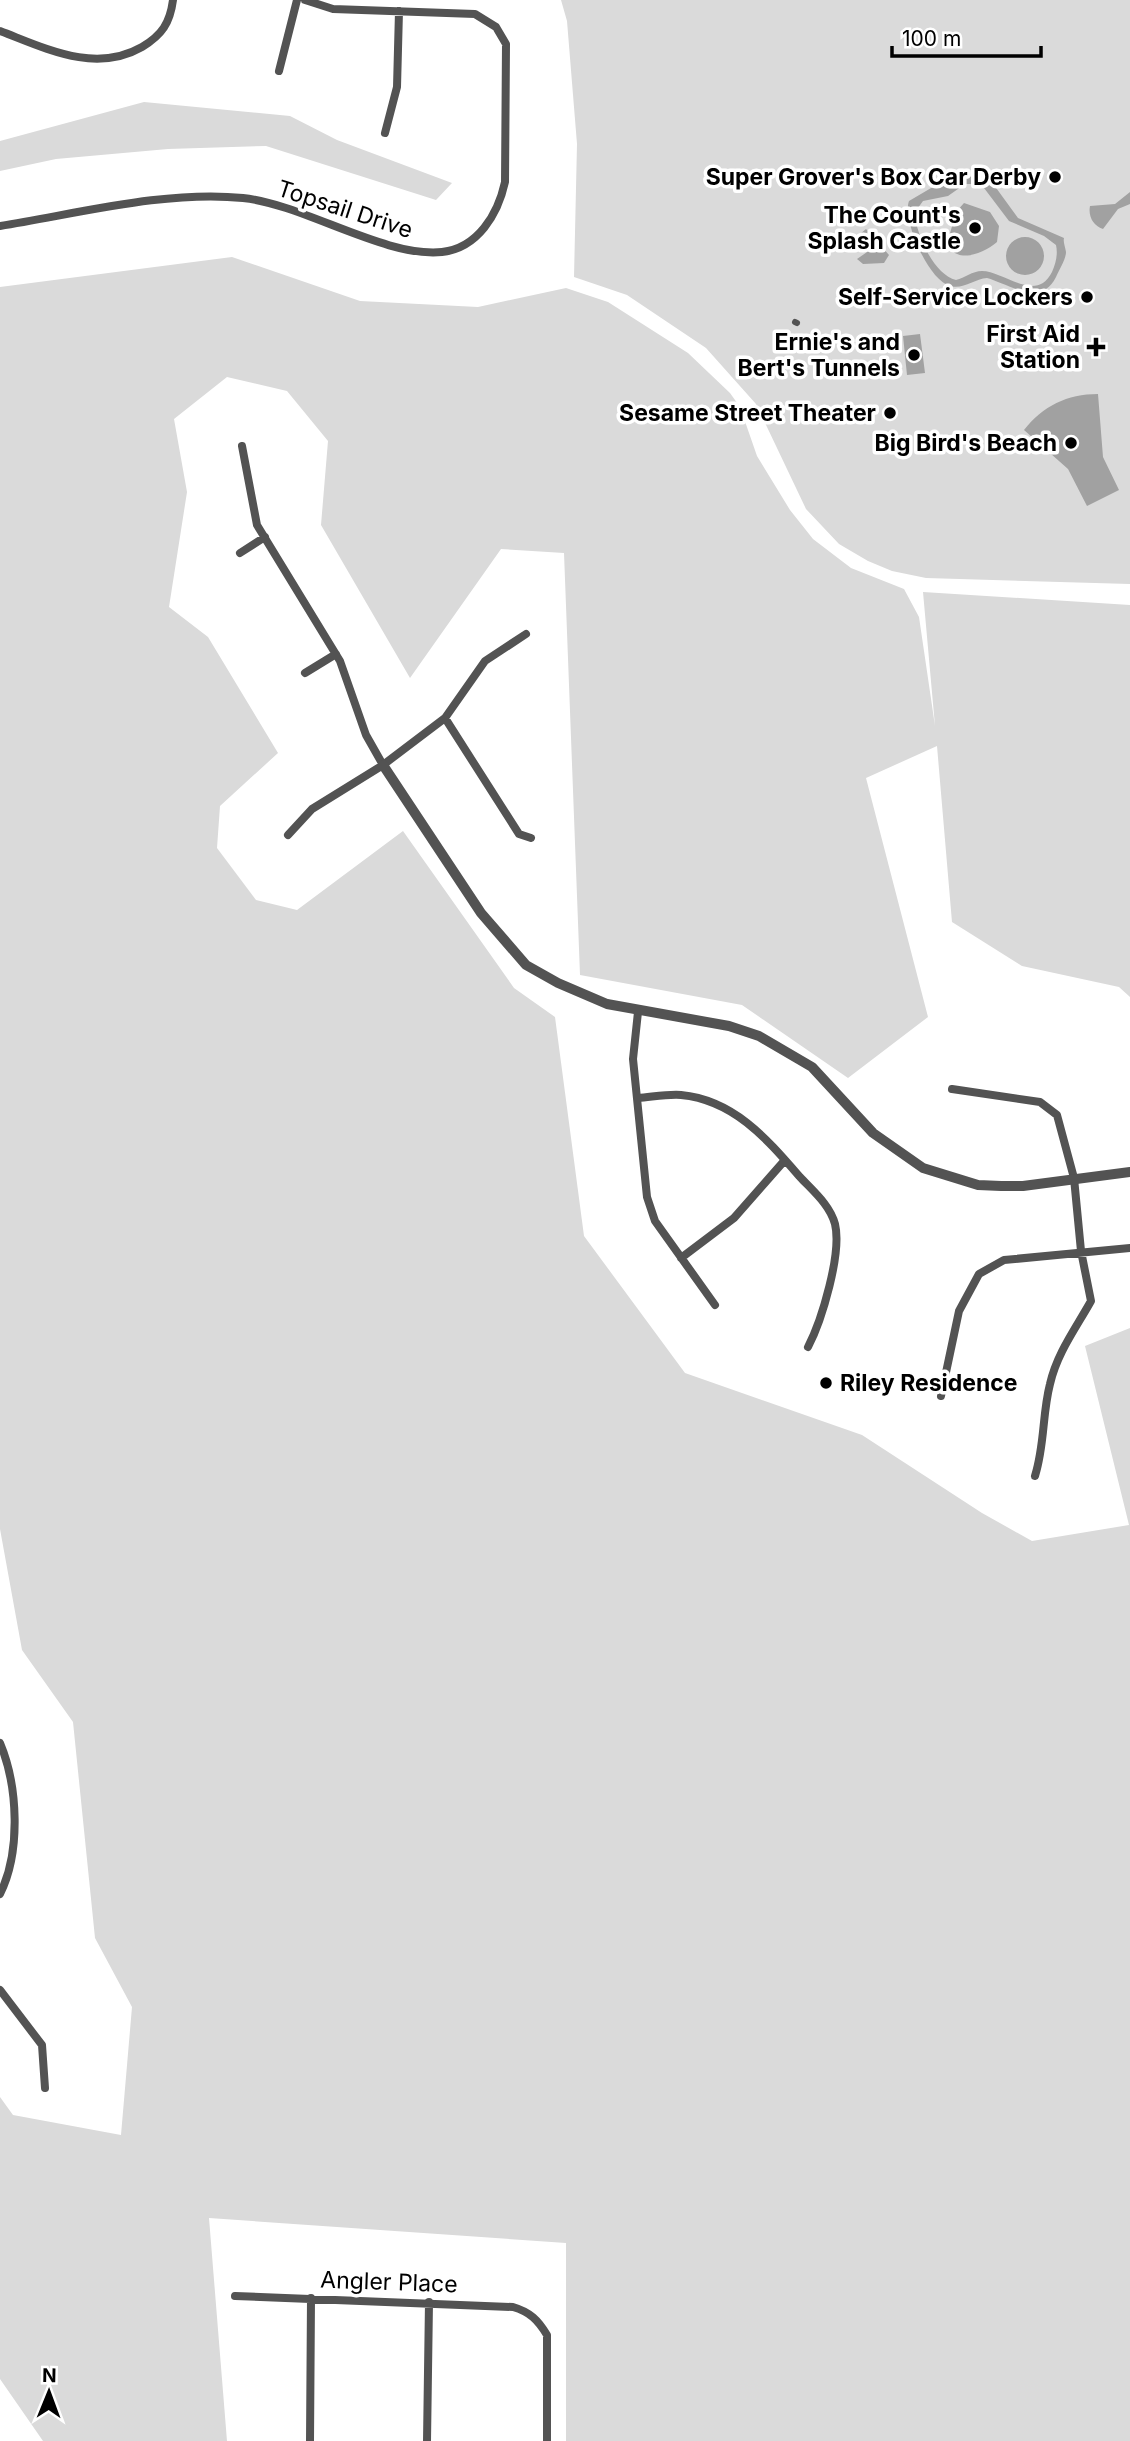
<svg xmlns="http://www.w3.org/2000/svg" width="1130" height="2441" font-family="Inter,sans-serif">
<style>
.green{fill:#dadada}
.water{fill:#a1a1a1;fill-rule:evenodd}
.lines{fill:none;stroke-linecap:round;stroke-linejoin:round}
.pedestrian{stroke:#535353;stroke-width:6}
.minor{stroke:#535353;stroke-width:8}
.tertiary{stroke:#535353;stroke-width:10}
.poi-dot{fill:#000;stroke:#fff;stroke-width:2.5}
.labels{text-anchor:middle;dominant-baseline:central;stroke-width:7;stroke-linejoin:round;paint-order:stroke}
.poi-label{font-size:23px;font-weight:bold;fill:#000;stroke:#fff;text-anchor:end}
.street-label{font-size:23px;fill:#000;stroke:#fff}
</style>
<rect width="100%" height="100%" fill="#fff"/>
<path class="green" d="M561,0H1130V584L926,578L892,571L868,561L839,544L806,509L756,404L706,348L627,295L574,277L577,144L567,21Z
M144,102L290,116L337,140L452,183L436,200L266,146L168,149L56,159L0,171V141Z
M232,257L360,301L478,307L566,288L608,302L688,353L730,393L740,407L757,456L790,510L813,539L851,568L904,589L919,617L935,726L923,592L1130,605V997L1119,987L1022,966L952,922L937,746L866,778L928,1017L848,1078L742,1005L580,975L564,553L501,549L410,678L321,525L328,441L287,391L227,377L174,419L187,492L169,607L208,637L278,753L220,806L217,848L256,900L297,910L403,831L514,988L555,1017L584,1236L685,1373L862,1435L982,1513L1032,1541L1129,1525L1085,1346L1130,1328V2441H566V2243L209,2218L227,2441H43L0,2379V2097L13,2115L121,2135L132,2007L95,1938L73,1722L22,1650L0,1529V287Z"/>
<path class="water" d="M974,176L994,185L1018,218L1064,238C1063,242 1065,246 1066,252C1066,259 1059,270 1056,277C1041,308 1009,284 987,278C974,279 963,290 950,286C928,280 902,219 909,201L943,181ZM965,184H981L1009,221L1044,236L1056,245C1058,254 1056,263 1052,272C1036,304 1004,271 982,271C972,271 965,278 956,280C934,275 915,233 915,212L923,201L948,196Z
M1130,192V204L1118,209L1103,229C1093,226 1088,216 1090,206L1115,204Z
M964,203L990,212L999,226L997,242C984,253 957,265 947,244L956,212Z
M866,229L889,255L884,263L863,264L857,259L870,250L860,234Z
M1006 256a19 19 0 1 1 38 0a19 19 0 1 1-38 0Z
M920,334L925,373L907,375L903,336Z
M1098,394L1103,457L1119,490L1087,506L1068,469L1024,430C1043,406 1067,394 1098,394Z"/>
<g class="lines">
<path class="pedestrian" d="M795,322L797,323"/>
<path class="minor" d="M0,31C45,48 95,74 142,47C162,35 170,23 173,0
M279,71L297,0
M385,133L397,87L399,11
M0,226C76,214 166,190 243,198C303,204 385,258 442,252C478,248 498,214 505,182L506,44L496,27L475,14L333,9L305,0
M242,446L257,525L340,661L366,735L383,765
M240,553L265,537
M305,673L336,654
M445,718L519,834L531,838
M288,835L312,809L383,765L445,718L485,661L526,634
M638,1012L633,1059L647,1197L655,1221L715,1305
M952,1089L1040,1102L1057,1115L1074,1178L1081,1251L1091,1301C1076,1328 1057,1353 1050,1384C1042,1415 1045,1444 1035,1476
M638,1098C652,1097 667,1094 681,1095C734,1100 767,1139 800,1177C813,1191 830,1205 835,1224C842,1253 822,1320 808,1347
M681,1258L734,1218L785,1160
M941,1396L959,1311L979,1274L1004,1260L1130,1248
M0,1743C18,1786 21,1852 0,1894
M0,1990L42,2045L45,2088
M235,2296L513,2307C530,2312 538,2320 547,2335V2441
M310,2441L311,2298
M427,2441L429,2302"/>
<path class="tertiary" d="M383,765L481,913L526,965L558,983L607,1004L729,1026L759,1036L812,1067L873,1133L923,1168L978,1185L1001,1186H1023L1130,1172"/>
</g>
<g class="poi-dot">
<circle cx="1055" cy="177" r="7"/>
<circle cx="975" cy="228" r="7"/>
<circle cx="1087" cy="297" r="7"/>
<path d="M1092.5 336.5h7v7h7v7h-7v7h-7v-7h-7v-7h7z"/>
<circle cx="914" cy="355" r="7"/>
<circle cx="890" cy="413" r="7"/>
<circle cx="1071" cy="443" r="7"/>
<circle cx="826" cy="1383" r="7"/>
</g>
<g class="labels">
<g class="poi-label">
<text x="1041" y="177">Super Grover's Box Car Derby</text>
<text x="961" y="215">The Count's<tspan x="961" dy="26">Splash Castle</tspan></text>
<text x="1073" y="297">Self-Service Lockers</text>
<text x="1080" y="334">First Aid<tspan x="1080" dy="26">Station</tspan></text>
<text x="900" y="342">Ernie's and<tspan x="900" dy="26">Bert's Tunnels</tspan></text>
<text x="876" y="413">Sesame Street Theater</text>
<text x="1057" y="443">Big Bird's Beach</text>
<text x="840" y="1383" text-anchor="start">Riley Residence</text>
</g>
<g class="street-label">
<text transform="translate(345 209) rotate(18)">Topsail Drive</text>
<text transform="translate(389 2282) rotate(2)">Angler Place</text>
</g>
</g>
<g transform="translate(49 2392) rotate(1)" stroke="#ffffff" stroke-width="5" paint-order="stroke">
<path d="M0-5L12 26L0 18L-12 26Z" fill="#000000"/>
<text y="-10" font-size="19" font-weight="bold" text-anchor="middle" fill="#000000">N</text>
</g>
<path d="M892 46v10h149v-10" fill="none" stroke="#000000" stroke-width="3.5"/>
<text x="902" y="46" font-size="21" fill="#000000" stroke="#ffffff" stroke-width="5" paint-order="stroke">100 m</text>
</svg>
